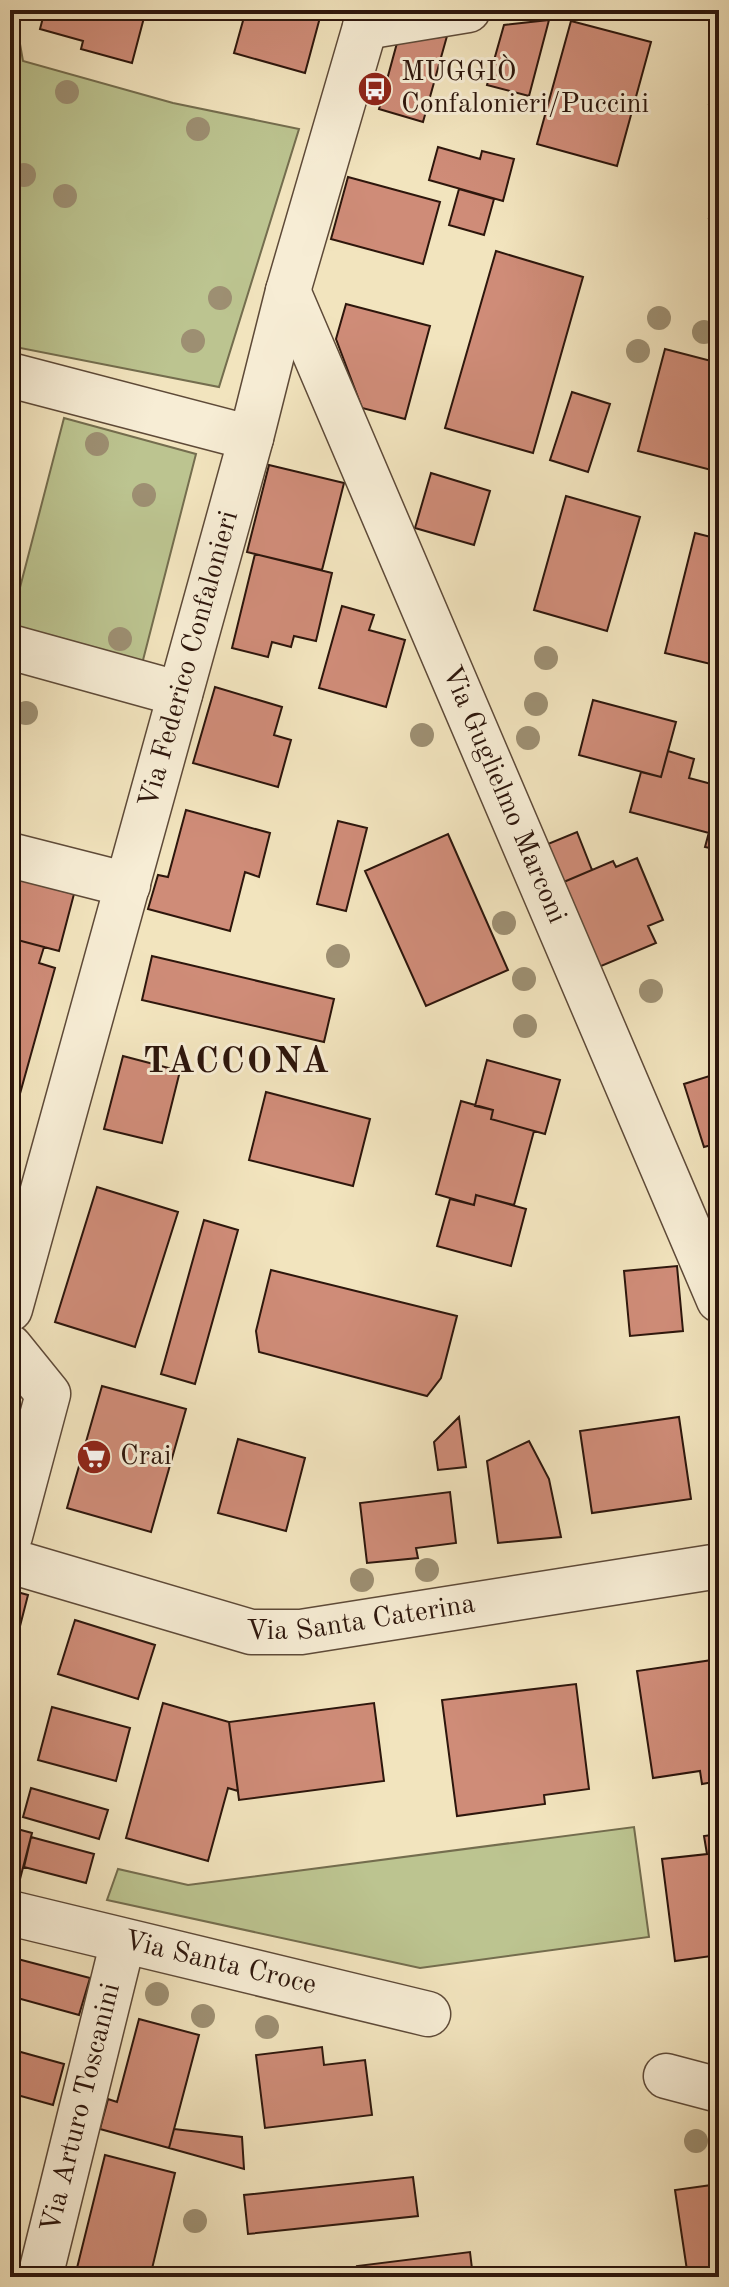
<svg xmlns="http://www.w3.org/2000/svg" width="729" height="2287" font-family="'Old Standard TT',serif">
<style>
.green{fill:#bcc490;stroke:#746d4e;stroke-width:2}
.building{fill:#cf8c78;stroke:#2d160c;stroke-width:2}
.lines{fill:none;stroke-linecap:round;stroke-linejoin:round}
.minor-casing{stroke:#5e4a38;stroke-width:47}
.minor{stroke:#f7edd5;stroke-width:44}
.tree{fill:#9d8f72}
.labels{text-anchor:middle;dominant-baseline:central;stroke-width:6;stroke-linejoin:round;paint-order:stroke}
.poi-label{font-size:28px;fill:#2d160c;stroke:#f7edd5;text-anchor:start}
.street-label{font-size:28px;fill:#2d160c;stroke:#f7edd5}
.district-label{font-size:36px;font-weight:bold;letter-spacing:2px;fill:#2d160c;stroke:#f7edd5}
</style>
<rect width="100%" height="100%" fill="#f2e4be"/>
<filter id="stains"><feTurbulence type="fractalNoise" baseFrequency=".0025" numOctaves="4"/><feColorMatrix values="0 0 0 0 .2 0 0 0 0 .09 0 0 0 0 .02 0 0 0 .5 -.17"/></filter>
<radialGradient id="worn" r=".72"><stop offset=".6" stop-color="#630" stop-opacity="0"/><stop offset="1" stop-color="#630" stop-opacity=".3"/></radialGradient>
<path class="green" d="M10,10H14L23,61L173,103L299,129L219,387L10,346Z
M64,418L196,454L142,664L10,626Z
M634,1827L649,1937L420,1968L107,1900L118,1869L188,1885Z"/>
<path class="building" d="M45,10H146L132,63L81,49L83,41L40,29Z
M246,10H322L305,73L234,53Z
M549,20L529,96L487,85L504,25Z
M571,21L651,42L617,166L537,144Z
M447,36L423,122L379,109L397,43Z
M719,63V107L709,104Z
M438,147L480,159L482,151L514,159L503,201L429,180Z
M348,177L440,202L423,264L331,239Z
M719,185V220L709,218Z
M459,189L494,199L484,235L449,225Z
M496,251L583,277L533,453L445,428Z
M346,304L430,326L405,419L362,408L336,339Z
M665,349L719,363V472L638,451Z
M572,392L610,404L588,472L550,460Z
M269,465L344,483L322,570L247,552Z
M431,473L490,491L474,545L415,528Z
M566,496L640,517L607,631L534,610Z
M695,533L719,539V666L665,653Z
M255,554L332,573L316,641L294,636L291,647L272,642L268,657L232,648Z
M342,606L374,615L369,630L405,640L386,707L319,688Z
M215,687L282,707L274,735L291,740L278,787L193,763Z
M593,700L676,722L661,777L579,755Z
M668,751L694,759L689,778L719,786L709,833L630,812L641,772L661,777Z
M719,795V850L705,847Z
M186,810L270,833L259,877L245,872L230,931L148,909L158,875L168,877Z
M338,821L367,828L346,911L317,904Z
M577,832L592,870L559,884L543,846Z
M448,834L508,970L426,1006L365,871Z
M637,858L663,920L648,926L656,943L594,969L559,884L613,861L616,867Z
M10,876L74,894L59,951L10,938Z
M10,938L44,947L39,963L55,968L11,1126Z
M152,956L334,999L324,1042L142,1000Z
M123,1056L180,1071L162,1143L104,1129Z
M487,1060L560,1080L545,1134L491,1119L493,1110L475,1106Z
M719,1073V1143L704,1147L684,1084Z
M266,1092L370,1119L353,1186L249,1160Z
M461,1101L493,1110L491,1119L534,1131L514,1205L476,1195L474,1205L436,1194Z
M97,1187L178,1212L135,1347L55,1322Z
M476,1195L526,1209L511,1266L437,1246L450,1199L474,1205Z
M204,1220L238,1230L195,1384L161,1374Z
M677,1266L683,1331L630,1336L624,1271Z
M271,1270L457,1316L441,1378L427,1396L259,1352L256,1331Z
M102,1386L186,1409L151,1532L67,1508Z
M459,1417L466,1467L438,1470L434,1442Z
M679,1417L691,1499L592,1513L580,1431Z
M238,1439L305,1458L286,1531L218,1513Z
M529,1441L549,1479L561,1537L498,1543L487,1461Z
M450,1492L456,1543L416,1548L418,1558L367,1563L360,1503Z
M10,1590L28,1595L10,1665Z
M75,1620L155,1645L138,1699L58,1674Z
M719,1659V1781L702,1784L700,1771L653,1778L637,1671Z
M576,1684L589,1789L544,1795L545,1804L457,1816L442,1700Z
M163,1703L229,1722L238,1791L228,1788L208,1861L126,1838Z
M374,1703L384,1781L239,1800L229,1722Z
M52,1707L130,1728L116,1781L38,1760Z
M31,1788L108,1810L99,1839L23,1817Z
M10,1827L32,1833L19,1883L10,1880Z
M719,1834V1955L675,1961L662,1859L707,1854L704,1836Z
M31,1837L94,1854L86,1883L24,1867Z
M10,1957L90,1978L79,2015L10,1996Z
M139,2019L199,2035L169,2148L100,2129L108,2099L117,2102Z
M322,2047L324,2065L365,2060L372,2115L265,2128L256,2055Z
M10,2049L64,2064L53,2105L10,2093Z
M174,2129L242,2137L244,2169L169,2148Z
M105,2155L175,2173L150,2277H96L76,2272Z
M413,2177L418,2216L248,2234L244,2195Z
M719,2184V2277H688L675,2190Z
M470,2252L473,2277H359L357,2266Z"/>
<g class="lines">
<g class="minor-casing">
<g id="minor">
<path d="M365,27L468,10"/>
<path id="s1" d="M288,291L719,1300"/>
<path d="M10,375L251,438"/>
<path d="M10,647L180,694"/>
<path d="M10,855L128,885"/>
<path id="s2" d="M10,1309L251,438L288,291L370,10"/>
<path d="M10,1347L48,1394L10,1536"/>
<path id="s3" d="M10,1561L251,1632H301L719,1566"/>
<path id="s4" d="M10,1913L428,2014"/>
<path d="M666,2076L719,2090"/>
<path id="s5" d="M40,2277L123,1941"/>
</g>
</g>
<use href="#minor" class="minor"/>
</g>
<g class="tree">
<circle cx="67" cy="92" r="12"/>
<circle cx="198" cy="129" r="12"/>
<circle cx="24" cy="175" r="12"/>
<circle cx="65" cy="196" r="12"/>
<circle cx="220" cy="298" r="12"/>
<circle cx="659" cy="318" r="12"/>
<circle cx="704" cy="332" r="12"/>
<circle cx="193" cy="341" r="12"/>
<circle cx="638" cy="351" r="12"/>
<circle cx="97" cy="444" r="12"/>
<circle cx="144" cy="495" r="12"/>
<circle cx="120" cy="639" r="12"/>
<circle cx="546" cy="658" r="12"/>
<circle cx="536" cy="704" r="12"/>
<circle cx="26" cy="713" r="12"/>
<circle cx="422" cy="735" r="12"/>
<circle cx="528" cy="738" r="12"/>
<circle cx="504" cy="923" r="12"/>
<circle cx="338" cy="956" r="12"/>
<circle cx="524" cy="979" r="12"/>
<circle cx="651" cy="991" r="12"/>
<circle cx="525" cy="1026" r="12"/>
<circle cx="427" cy="1570" r="12"/>
<circle cx="362" cy="1580" r="12"/>
<circle cx="157" cy="1994" r="12"/>
<circle cx="203" cy="2016" r="12"/>
<circle cx="267" cy="2027" r="12"/>
<circle cx="696" cy="2141" r="12"/>
<circle cx="195" cy="2221" r="12"/>
</g>
<defs>
<g id="bus-disc" transform="scale(1.8)"><circle r="9.5" fill="#8f2418" stroke="#f7edd5"/><path d="M-5-6H5V4H4V6H2V4H-2V6H-4V4H-5ZM-3.5-4V0h7V-4ZM-3.5 1.2v1.5H-2V1.2ZM2 1.2v1.5H3.5V1.2Z" fill="#fff"/></g>
<g id="supermarket-disc" transform="scale(1.8)"><circle r="9.5" fill="#8f2418" stroke="#f7edd5"/><path d="M-6-5.5h2.5l.6 2H6L4.5 2H-2.5L-4.4-4H-6ZM-1.5 3.2a1.3 1.3 0 1 0 .1 0ZM3 3.2a1.3 1.3 0 1 0 .1 0Z" fill="#fff"/></g>
</defs>
<g fill-rule="evenodd">
<use href="#bus-disc" x="375" y="89"/>
<use href="#supermarket-disc" x="94" y="1457"/>
</g>
<g class="labels">
<g class="poi-label">
<text x="401" y="73">MUGGIÒ<tspan x="401" dy="32">Confalonieri/Puccini</tspan></text>
<text x="120" y="1457">Crai</text>
</g>
<g class="street-label">
<text stroke="none"><textPath href="#s2" startOffset="674">Via Federico Confalonieri</textPath></text>
<text stroke="none"><textPath href="#s1" startOffset="548">Via Guglielmo Marconi</textPath></text>
<text stroke="none"><textPath href="#s3" startOffset="362">Via Santa Caterina</textPath></text>
<text stroke="none"><textPath href="#s4" startOffset="216">Via Santa Croce</textPath></text>
<text stroke="none"><textPath href="#s5" startOffset="174">Via Arturo Toscanini</textPath></text>
</g>
<g class="district-label">
<text x="237" y="1063">TACCONA</text>
</g>
</g>
<rect width="729" height="2287" fill="none" stroke="#f2e4be" stroke-width="40"/>
<rect x="12" y="12" width="705" height="2263" fill="none" stroke="#2d160c" stroke-width="4"/>
<rect x="20" y="20" width="689" height="2247" fill="none" stroke="#2d160c" stroke-width="2"/>
<rect width="100%" height="100%" filter="url(#stains)"/>
<rect width="100%" height="100%" fill="url(#worn)"/>
</svg>
